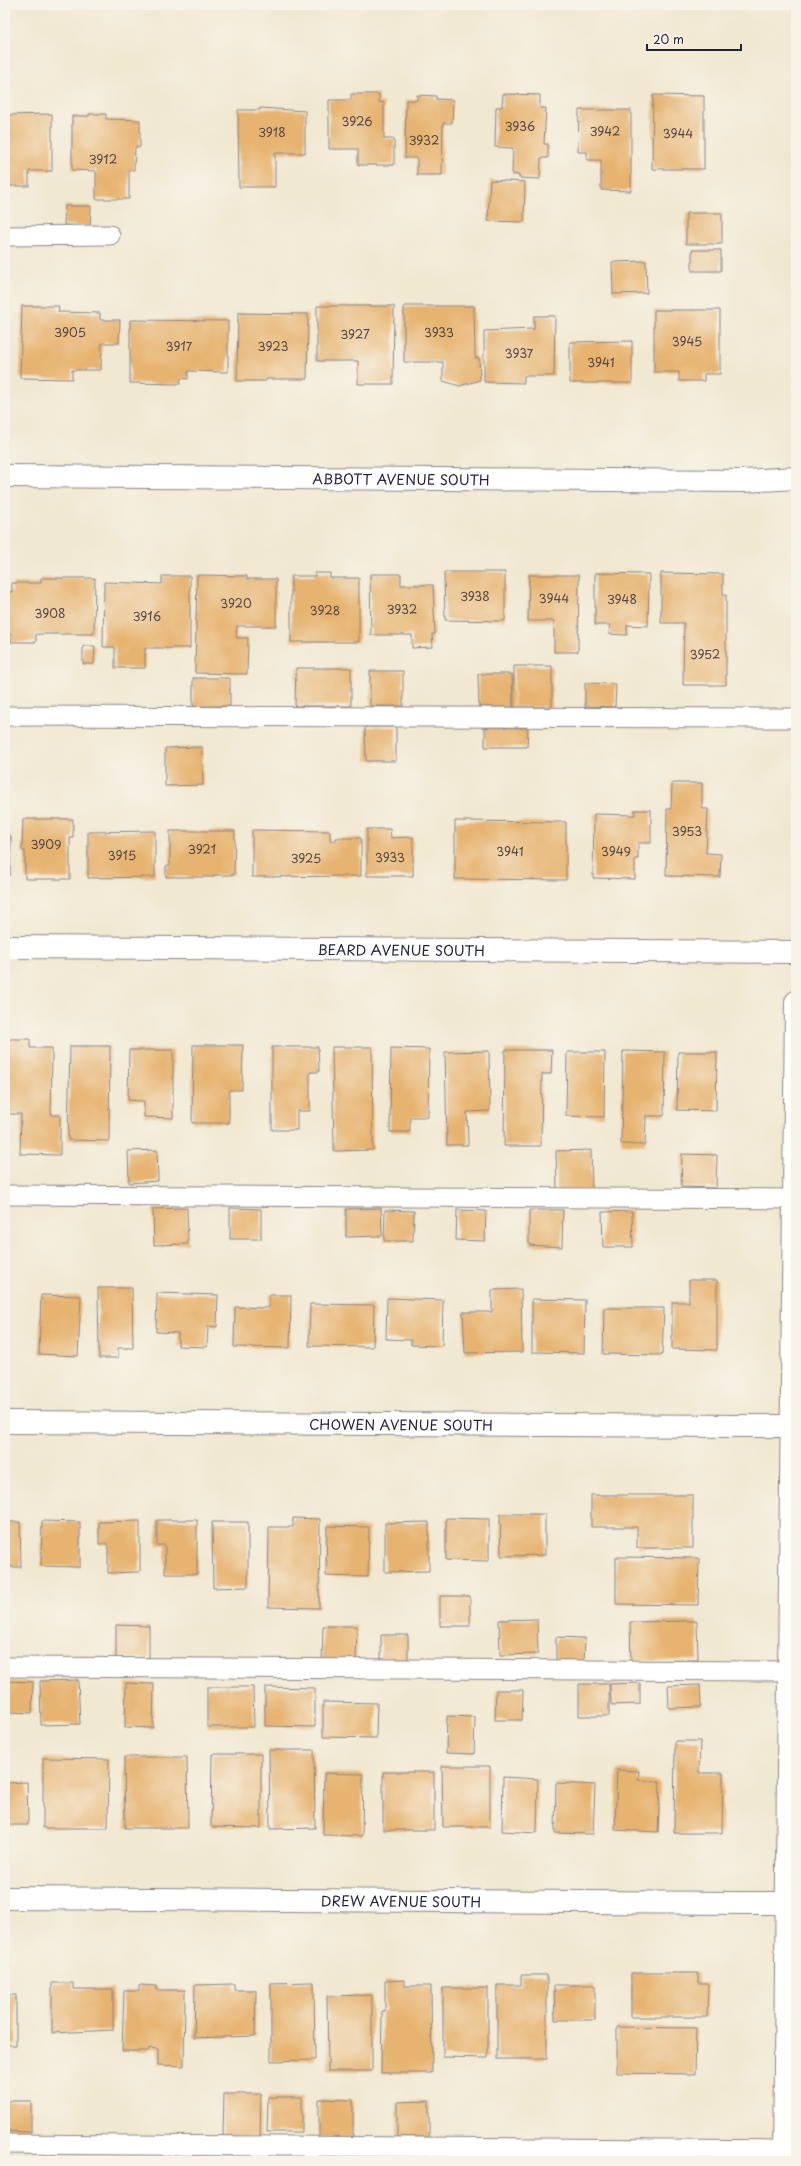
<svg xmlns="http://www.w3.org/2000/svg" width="801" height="2166" font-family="'Playpen Sans',sans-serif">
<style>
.building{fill:#e7b370}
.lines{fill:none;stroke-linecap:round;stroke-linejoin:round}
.lane-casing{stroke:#8a8586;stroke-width:21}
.street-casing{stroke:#8a8586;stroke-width:24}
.lane{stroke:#fff;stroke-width:19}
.street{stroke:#fff;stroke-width:22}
.labels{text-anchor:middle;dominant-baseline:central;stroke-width:3;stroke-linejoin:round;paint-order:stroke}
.number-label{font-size:12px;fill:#534648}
.street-label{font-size:14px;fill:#22223b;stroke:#f7f3e8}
</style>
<rect width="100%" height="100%" fill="#f7f3e8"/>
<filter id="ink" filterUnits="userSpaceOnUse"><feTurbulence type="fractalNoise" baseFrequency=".025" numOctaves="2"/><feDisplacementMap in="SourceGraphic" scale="8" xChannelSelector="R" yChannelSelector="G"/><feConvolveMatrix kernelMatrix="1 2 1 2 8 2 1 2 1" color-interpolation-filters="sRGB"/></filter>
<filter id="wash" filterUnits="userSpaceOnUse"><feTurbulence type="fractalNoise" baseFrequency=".012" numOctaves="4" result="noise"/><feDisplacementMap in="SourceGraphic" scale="16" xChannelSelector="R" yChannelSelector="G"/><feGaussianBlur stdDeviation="0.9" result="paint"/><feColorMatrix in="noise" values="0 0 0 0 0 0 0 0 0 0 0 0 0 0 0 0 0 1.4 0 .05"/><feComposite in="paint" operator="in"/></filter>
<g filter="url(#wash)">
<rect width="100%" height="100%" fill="#f1e8d1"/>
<g id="blocks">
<path class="building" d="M351,94H379V102L384,103V139H394V165H358V149H329V100H351Z
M503,94L540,95V108H546L544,144H548V158H541L540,179L519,178V175L512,174L513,148L495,147L496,107H502Z
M417,95L436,96V99L453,100L452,123H443L442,175H417V158H405L406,100H417Z
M653,95L704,96V169H652Z
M260,108L305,111V153H275V187H239L238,110H260Z
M579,110H631V191L601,190V160H587V152H578Z
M52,114V171H29V186H5V115Z
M89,114H106V119L140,120V147H135L134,170H129V199H96V171L72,170V116H89Z
M490,180L525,182L524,222L488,221Z
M65,206H91L90,226L64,225Z
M686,213H722V244H686Z
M692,250H721V271H692Z
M646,261L647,293L613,294L612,262Z
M22,306H59L58,312L100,313V320H120L119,343H102L101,370H72V379L20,378Z
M317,306H394L393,384H358V361H317Z
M404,306H474L475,358H479L480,380L460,386L443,381V362H404Z
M654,310H720V374H704V381H679V372H654Z
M238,313L308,314L307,379H266V381H237Z
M534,316H555L554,376H524V383L484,382V331L534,329Z
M130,320L228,321V372L188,371V379L181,378L180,384L130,383Z
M632,341V383H570V342Z
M444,572H505V621L445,620Z
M315,573H330V578H359V642H291V576H315Z
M595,573L649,574L648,626L627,625V635L609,634L610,625H595Z
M661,573L723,574V595H726V685H683L684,623H661Z
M370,574H401V585H433L435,634H432L433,647L412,648V635H371Z
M197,575L247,576V579H276V626H237L236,638H248L247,674L195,673Z
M529,575H579L578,652H554V621H528Z
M162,576H190V648H145V668H115V647H103L104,582L162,584Z
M41,578H95L94,634H36V642H11V634H5V592H12V583H41Z
M83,646H95L94,664H83Z
M514,666H552V707H514Z
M296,668H351V706H295Z
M370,671H403V706H370Z
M478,674H512L513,707H479Z
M193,678H230V706H193Z
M585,683L616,684L615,707L585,706Z
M365,727H396V761H366Z
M485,727L528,728L527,747H485Z
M202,747L203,785L165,786V748Z
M672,783H702V809H708L706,853L721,854L720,877L666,876L667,809H671Z
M635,810H651V843H638V859H635V879L593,878L594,814L635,815Z
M23,819H73V838H70V879H25V851H22Z
M455,821L566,822V880L455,879Z
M367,829H390L391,838L413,837V876H367Z
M252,830L330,831V841H336V838H361V876L252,877Z
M155,831V877L88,878V832Z
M170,831H235L234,875H213V877H166V866H170Z
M5,836H11L10,875H5Z
M5,1039H30V1048H52L51,1115H60V1155L20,1154L21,1114H7Z
M193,1045H243L242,1090H229V1123H192Z
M70,1046H110L109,1141L68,1140Z
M272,1047H318L319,1072H310V1111H297V1130H272Z
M332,1047H372L373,1150L334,1151Z
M391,1048L429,1049L428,1117H410V1132H390Z
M129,1050H173V1118L144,1117V1101L128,1100Z
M505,1050H552L551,1074H542L541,1146H504Z
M489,1051L490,1111L467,1112L468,1145H447L445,1052Z
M623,1051L665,1052L664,1116H646L645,1145L621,1144Z
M567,1052H605L604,1117L566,1116Z
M678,1052H717L716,1111L677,1110Z
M157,1150L158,1181L129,1183L128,1151Z
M591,1150L592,1190L557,1191L556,1151Z
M682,1154L717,1155L716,1188L681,1187Z
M187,1208L188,1244L154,1245L153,1209Z
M230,1208L261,1209V1239H230Z
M381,1208L382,1236L346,1237V1209Z
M385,1210L414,1211L413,1241H384Z
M457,1210L486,1211L485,1241L456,1240Z
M529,1210H563L562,1247L529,1245Z
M632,1211L633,1247H603L602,1212Z
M689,1280H717V1350L672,1349V1302H689Z
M98,1288H132L133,1348H118V1358H99Z
M521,1289L522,1352L465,1353L463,1312H492V1290Z
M157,1293L218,1295L217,1327L208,1326L207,1347L178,1346V1333L156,1332Z
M41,1295L81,1296L78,1356L39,1354Z
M269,1295H291L290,1348L234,1347L235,1307L269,1308Z
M387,1298L443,1300L442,1346L411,1345V1340L386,1339Z
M532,1299L585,1300L584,1353L532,1352Z
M310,1304L374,1305L373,1347L309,1346Z
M604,1308H664L662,1355L603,1354Z
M591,1495H693V1548H637V1527H591Z
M500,1514H545V1555L501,1556Z
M293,1518L320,1519L319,1608L268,1607L269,1527H293Z
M446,1518L489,1519V1561L446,1560Z
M157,1520H197V1574H165V1545H157Z
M42,1521L80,1522V1567L41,1566Z
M140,1521V1572L108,1573V1544H99V1522Z
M5,1522H20L21,1567H5Z
M212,1522H248V1587L213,1588Z
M429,1522V1571L385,1572V1523Z
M327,1526L369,1527L368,1577L326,1576Z
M616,1557L699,1558L698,1605L616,1604Z
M440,1596H470V1626H440Z
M537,1619L538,1654L500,1655L499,1620Z
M697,1621L698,1660L631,1661L630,1622Z
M116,1625L149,1626V1658H116Z
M323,1626H357L356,1663H322Z
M381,1635H408V1660H381Z
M556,1637L585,1638L584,1663L556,1662Z
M78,1680L80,1724L41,1725L40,1681Z
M5,1681L33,1682L32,1713L5,1712Z
M126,1683L154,1684L153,1728L125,1727Z
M640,1683V1704L611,1705L610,1684Z
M579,1684H609V1716H579Z
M700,1685L701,1707L669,1708L668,1686Z
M207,1687H253L254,1727H207Z
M265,1687L315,1688V1727L265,1726Z
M496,1690H523L522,1720H495Z
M323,1702L377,1703L376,1738L323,1737Z
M447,1716L475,1717L474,1754L446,1753Z
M675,1741H700L699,1773H723L722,1833H674Z
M269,1750H314L315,1828L270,1829Z
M212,1754H261V1828L211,1827Z
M124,1757H187L188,1828H125Z
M43,1758L109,1759L108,1828H43Z
M442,1766H490V1827H443Z
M617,1770L639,1771L638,1780L660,1782L658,1832L615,1830Z
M383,1772H434V1830H383Z
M324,1773L363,1774L362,1836L323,1835Z
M503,1777L538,1779L537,1833L502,1831Z
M27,1782L28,1825H5V1783Z
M556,1783L595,1785L593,1834L555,1833Z
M631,1973H698V1983H708L707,2017H631Z
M521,1975H547V2059H497V1985H521Z
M404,1980V1986H431L432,2073H381L382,2011H385V1981Z
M314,1982L315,2060L271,2061V1983Z
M52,1983H73V1989H113V2030L52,2033Z
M234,1984V1990H256L255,2036L194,2038L195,1985Z
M139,1985L157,1986V1990H185L184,2066L158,2065V2049L149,2048V2051H122L124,1991H139Z
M554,1985H595V2020H555Z
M443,1988H488V2058L443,2057Z
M5,1995H16V2045H5Z
M372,1995V2071H328L327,1996Z
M617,2027L696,2028L695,2074L617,2073Z
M224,2094H261L260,2137L223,2136Z
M268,2097H302V2132H267Z
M319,2099L353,2100V2137H319Z
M5,2101H31V2132L5,2131Z
M429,2101V2137H397V2102Z
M619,2158V2161H585V2159Z"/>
</g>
</g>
<g filter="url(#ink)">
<use href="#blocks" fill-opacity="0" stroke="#8a8586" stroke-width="1"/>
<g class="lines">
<g class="lane-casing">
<path id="lane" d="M5,236L110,235
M5,716L796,718
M5,1195L794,1199
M5,1667L789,1671
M5,2144L796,2150"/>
</g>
<g class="street-casing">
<g id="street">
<path id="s1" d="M5,476L744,481L796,478"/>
<path id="s2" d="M5,947L796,952"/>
<path id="s3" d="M5,1422L742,1426H783L796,1423"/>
<path id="s4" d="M5,1898L741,1903H777L796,1900"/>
<path d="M784,2161L796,1002"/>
</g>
</g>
<use href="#lane" class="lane"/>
<use href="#street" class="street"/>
</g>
</g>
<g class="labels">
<g class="number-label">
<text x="357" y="121">3926</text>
<text x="520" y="126">3936</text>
<text x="605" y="131">3942</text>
<text x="272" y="132">3918</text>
<text x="678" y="133">3944</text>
<text x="424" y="140">3932</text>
<text x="103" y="159">3912</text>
<text x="70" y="332">3905</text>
<text x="439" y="332">3933</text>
<text x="355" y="334">3927</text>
<text x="687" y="341">3945</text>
<text x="179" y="346">3917</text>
<text x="273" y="346">3923</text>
<text x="519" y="353">3937</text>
<text x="601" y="362">3941</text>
<text x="475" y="596">3938</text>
<text x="554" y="598">3944</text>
<text x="622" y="599">3948</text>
<text x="236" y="603">3920</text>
<text x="402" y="609">3932</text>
<text x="325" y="610">3928</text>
<text x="50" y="613">3908</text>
<text x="147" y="616">3916</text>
<text x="705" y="654">3952</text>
<text x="687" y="831">3953</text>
<text x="46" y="844">3909</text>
<text x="202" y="849">3921</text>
<text x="510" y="851">3941</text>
<text x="616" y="851">3949</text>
<text x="122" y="855">3915</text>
<text x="390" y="857">3933</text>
<text x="306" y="858">3925</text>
</g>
<g class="street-label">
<text stroke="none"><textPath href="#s1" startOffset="396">ABBOTT AVENUE SOUTH</textPath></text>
<text stroke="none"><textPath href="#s2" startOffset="396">BEARD AVENUE SOUTH</textPath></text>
<text stroke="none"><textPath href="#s3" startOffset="396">CHOWEN AVENUE SOUTH</textPath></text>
<text stroke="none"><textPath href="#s4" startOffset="396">DREW AVENUE SOUTH</textPath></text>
</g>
</g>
<rect width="801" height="2166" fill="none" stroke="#f7f3e8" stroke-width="20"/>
<path d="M647 44v6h94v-6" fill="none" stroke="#22223b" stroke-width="2"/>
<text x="653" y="44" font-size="12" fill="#22223b" stroke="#f7f3e8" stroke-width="3" paint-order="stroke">20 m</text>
</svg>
